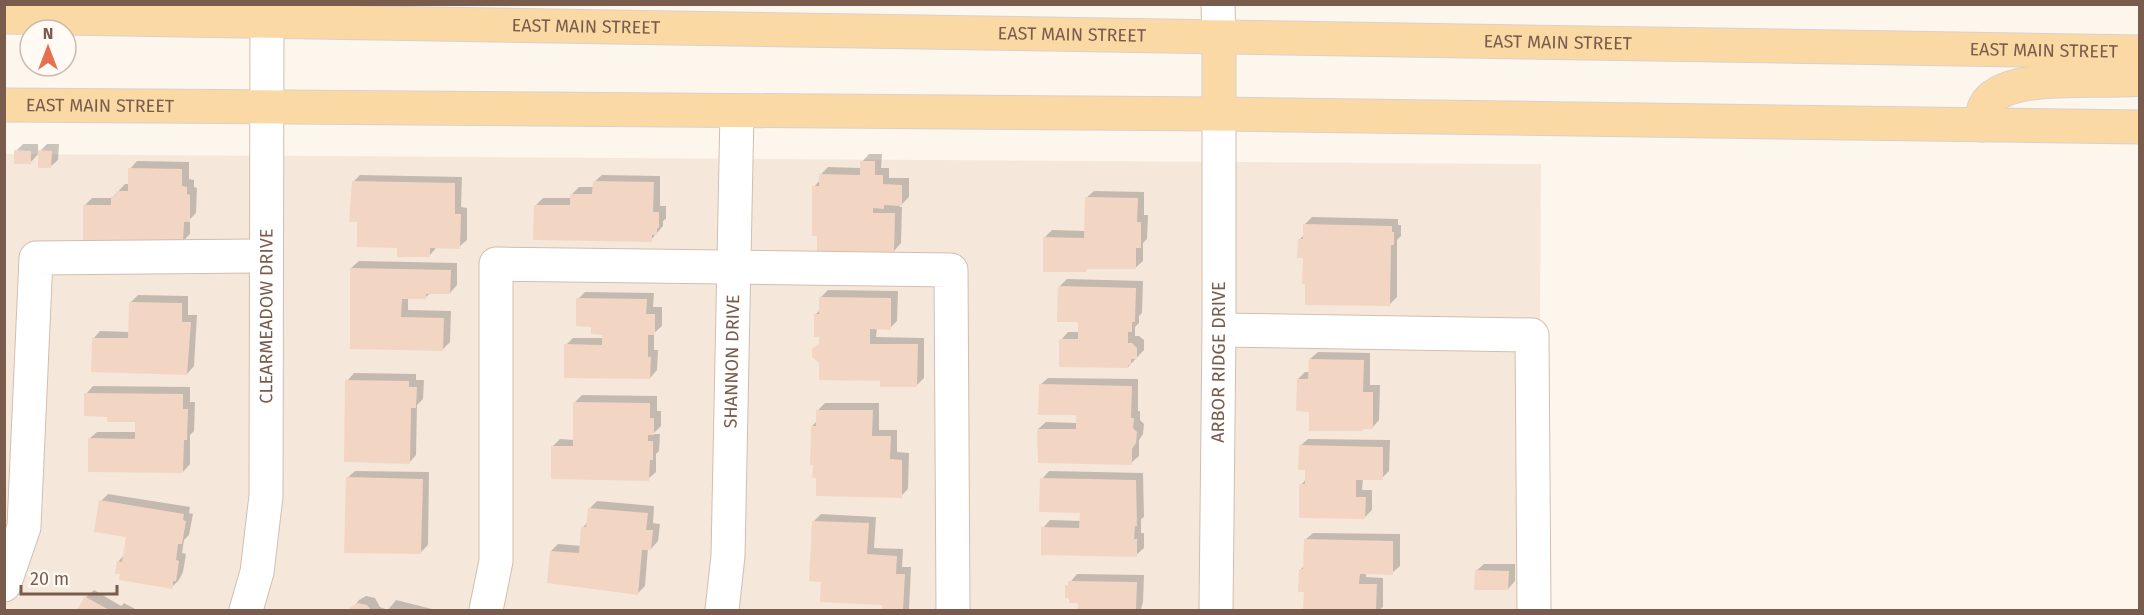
<svg xmlns="http://www.w3.org/2000/svg" width="2144" height="615" font-family="'Fira Sans',sans-serif">
<style>
.residential{fill:#f5e8da}
.shadow{fill:#0003}
.building{fill:#f3d5c3}
.lines{fill:none;stroke-linecap:round;stroke-linejoin:round}
.minor-casing{stroke:#d1beb0;stroke-width:35}
.major-casing{stroke:#dad1cd;stroke-width:35}
.minor{stroke:#fff;stroke-width:33}
.major{stroke:#fbd9a5;stroke-width:33}
.labels{text-anchor:middle;dominant-baseline:central;stroke-width:6;stroke-linejoin:round;paint-order:stroke}
.street-label{font-size:18px;fill:#7a5c4d;stroke:#fffaf3}
</style>
<rect width="100%" height="100%" fill="#fdf6ec"/>
<path class="residential" d="M5,154L1541,164L1538,610H5Z"/>
<path class="shadow" d="M23,144H38V153L47,144H59L58,160L50,167L39,153L30,163L16,151Z
M869,154H882L881,168H889V178H909V197L899,207H902L901,243L894,251L814,187L820,180L821,174L828,167L861,168L862,162Z
M137,161L189,162V179L194,180V187L197,188L196,213L190,219V234L183,241L85,205L92,198H112L125,184H130V169Z
M360,175L462,177L461,207L467,208V240L459,247H437L429,256L399,246L359,221L353,182Z
M602,175L660,176V206H666V219L663,221V226L651,240L536,205L543,198H572V194L579,187H594V182Z
M1094,191L1144,192V215H1148L1147,239L1143,243V261L1135,268L1089,267L1085,271L1045,237L1052,230L1085,231L1086,198Z
M1312,217L1398,219V225H1401V236L1397,240V297L1389,305L1304,257L1299,240L1304,235V225Z
M359,261L457,263V285L450,293L431,292L425,298H408V310L451,311L450,342L443,349L352,348L351,268Z
M1067,279L1143,281L1142,313L1139,316V323L1135,327V336H1139L1144,340V350L1128,367L1061,340L1068,332H1080V320L1059,287Z
M828,290L898,291L897,321L890,328H877L876,337L924,338V378L916,386L882,380L820,343L816,314L820,310L821,297Z
M585,292L654,293L653,307H662V326L654,333V350H658L657,370L650,378L566,345L573,338H604V333L592,325L578,299Z
M138,295L188,296V315H197L194,366L187,374L93,339L100,331L130,332V303Z
M1318,352L1370,353V385H1380L1379,420L1372,428H1364L1362,430L1311,410L1298,379L1305,372H1310V359Z
M354,373L416,374V380H424L423,399L417,405L416,455L409,463L347,381Z
M1048,378L1138,379V411H1140V420L1144,424L1143,434L1139,440V456L1131,463L1038,429L1046,422L1077,423V414L1040,385Z
M93,386L190,387V402H195L194,431L190,435V464L183,472L89,439L97,432H137V421L109,416L86,394Z
M582,395L657,396V411H661V426L653,434H660L659,451L656,454V472L648,479L552,447L560,439L574,440L575,402Z
M825,403H879V430H897V452L909,453L908,489L901,496L812,426L817,421L818,410Z
M1308,439L1390,440L1389,471L1382,478H1363L1362,490H1372V510L1364,518L1301,485L1306,479L1307,468L1300,446Z
M355,471L429,472L428,545L421,552L347,478Z
M1049,471L1143,473L1144,517L1141,519V533H1144V548L1136,555L1043,528L1050,520L1081,521V511L1042,479Z
M108,494L190,507L189,513L193,514L189,535L184,540L182,553L186,554L183,572L179,580L172,587L118,562L124,555L127,536L101,501Z
M597,501L654,506L653,523L660,524L658,541L651,549L648,548L645,586L638,593L551,551L558,544L581,546L583,527L588,522L589,509Z
M821,514L876,517L874,548L903,549L902,567H911L909,610H883V604L822,580L814,521Z
M1313,533L1400,534V566L1392,573L1366,572V577L1383,578V607L1379,610H1305V591L1300,570L1305,565V540Z
M1484,564H1515V581L1508,589L1476,571Z
M1077,574L1144,575L1143,602L1141,609L1139,610H1079V601L1067,586Z
M94,590L121,606L124,603L137,610H78L86,597Z
M366,596L375,598L380,607L388,610L396,600L436,610H351L359,600Z"/>
<path class="building" d="M14,150L31,151V164H14Z
M38,150L52,151L51,168H38Z
M860,161H875V175H883V184L902,185V206L884,205V209L873,208V213H895L894,252L817,251V236H812V186H819V174L860,175Z
M128,168L182,169V186L187,187V194L190,195V222H184L183,243L83,241V205H111V197L116,195V191H128Z
M352,181L455,183V214H461L460,249L430,248V257H397V248L357,247V222H349Z
M593,181L654,182L653,212H659V228H657V235H652V242L533,240L534,205H570V194H592Z
M1085,197L1138,198L1137,222H1141V248H1136V269H1086V272H1043V237L1084,238Z
M1303,224L1392,226V232H1394V245H1391L1390,306L1305,305V284H1302L1303,258H1297L1298,239H1303Z
M350,268L451,270L450,294H426V299H402L401,317L444,318L443,351L350,349Z
M1058,286L1136,288L1135,322H1132V332H1128V343H1132L1137,348V359H1131V365H1128V368L1059,367V339H1078V322H1057Z
M819,297L891,298V330L870,329V344H918L917,387H880V381L819,380V363L812,357V349L819,344V337H814V314H819Z
M576,298L647,299L646,314H655V335H648V357H651L650,379L564,378V344L602,345V335L591,334V327L576,326Z
M129,302L182,303V322H191L187,375L91,372L92,338H128Z
M1309,359L1364,360L1363,392H1373V429H1363V431H1309V412L1296,411L1297,379H1308Z
M345,380L409,381V387H417L416,408H411L410,464L344,462Z
M1039,384L1132,386L1131,418H1134L1133,428L1137,432L1136,443L1132,449V465L1038,463L1037,429H1076V415H1038Z
M84,393L183,394V409H188L187,440H184L183,473L88,472V438L135,439V422H107V417L84,416Z
M573,402L650,403V418H654V435H648V441H653V460H650L649,481L551,479V446H573Z
M816,410H873L872,436H891L890,459L902,460V498L816,496V478H812L813,465H810L811,426H816Z
M1299,445L1383,447V480H1356V497H1366L1365,519L1299,518V484H1305V470H1298Z
M346,477L423,479L421,554L344,553Z
M1040,478L1136,480L1137,526H1135L1134,539H1137V557L1041,555V527L1079,528L1080,513L1039,512Z
M99,500L184,514L183,520L186,521L182,544H178L176,560L179,561L176,581H173V589L119,580L120,574H115L117,561L122,562L126,537L94,532Z
M588,508L648,513L646,530H653L651,550H642L638,595L547,583L550,551L579,553L581,527H586Z
M812,521L869,523L867,554L897,556L896,574H905L903,610H882V605L820,602L821,582L809,581Z
M1304,539L1393,541V575L1360,574L1359,584H1377L1376,610H1303L1304,592H1298L1299,569H1303Z
M1475,570L1509,571L1508,590H1474Z
M1068,581L1137,582L1136,610H1078V603H1069V598H1065V585H1068Z
M85,596L86,597L109,610H77Z
M358,603L367,605L371,610H349L350,607Z"/>
<g class="lines">
<g class="minor-casing">
<g id="minor">
<path d="M1218,4L1219,38"/>
<path d="M1219,330L1532,335L1534,610"/>
<path d="M4,585L24,527L36,258L266,256"/>
<path id="s1" d="M246,610L257,572L266,496L267,21"/>
<path d="M486,610L496,561V264L951,270L953,610"/>
<path id="s2" d="M722,610L728,556L737,111"/>
<path id="s3" d="M1216,610L1219,330V114"/>
</g>
</g>
<g class="major-casing">
<g id="major">
<path id="s4" d="M4,17L2140,52"/>
<path d="M1219,38V114"/>
<path id="s5" d="M4,105L1219,114L2140,127"/>
<path d="M1982,125C1982,119 1982,111 1985,106C2003,70 2105,84 2140,79"/>
</g>
</g>
<use href="#minor" class="minor"/>
<use href="#major" class="major"/>
</g>
<g class="labels">
<g class="street-label">
<text stroke="none"><textPath href="#s4" startOffset="582">EAST MAIN STREET</textPath></text>
<text stroke="none"><textPath href="#s4" startOffset="1068">EAST MAIN STREET</textPath></text>
<text stroke="none"><textPath href="#s4" startOffset="1554">EAST MAIN STREET</textPath></text>
<text stroke="none"><textPath href="#s4" startOffset="2040">EAST MAIN STREET</textPath></text>
<text stroke="none"><textPath href="#s5" startOffset="96">EAST MAIN STREET</textPath></text>
<text stroke="none"><textPath href="#s1" startOffset="296">CLEARMEADOW DRIVE</textPath></text>
<text stroke="none"><textPath href="#s2" startOffset="249">SHANNON DRIVE</textPath></text>
<text stroke="none"><textPath href="#s3" startOffset="248">ARBOR RIDGE DRIVE</textPath></text>
</g>
</g>
<rect width="2144" height="615" fill="none" stroke="#7a5c4d" stroke-width="12"/>
<g transform="translate(48 48)"><circle r="28" fill="#fffaf3" stroke="#cabbb1" stroke-width="1.5"/>
<path d="M0-4.5L10 22L0 15L-10 22Z" fill="#e76f51"/>
<text y="-9" font-size="16" font-weight="bold" text-anchor="middle" fill="#7a5c4d">N</text>
</g>
<path d="M21 585v9h96v-9" fill="none" stroke="#7a5c4d" stroke-width="3"/>
<text x="30" y="585" font-size="18" fill="#7a5c4d" stroke="#fffaf3" stroke-width="4.5" paint-order="stroke">20 m</text>
</svg>
